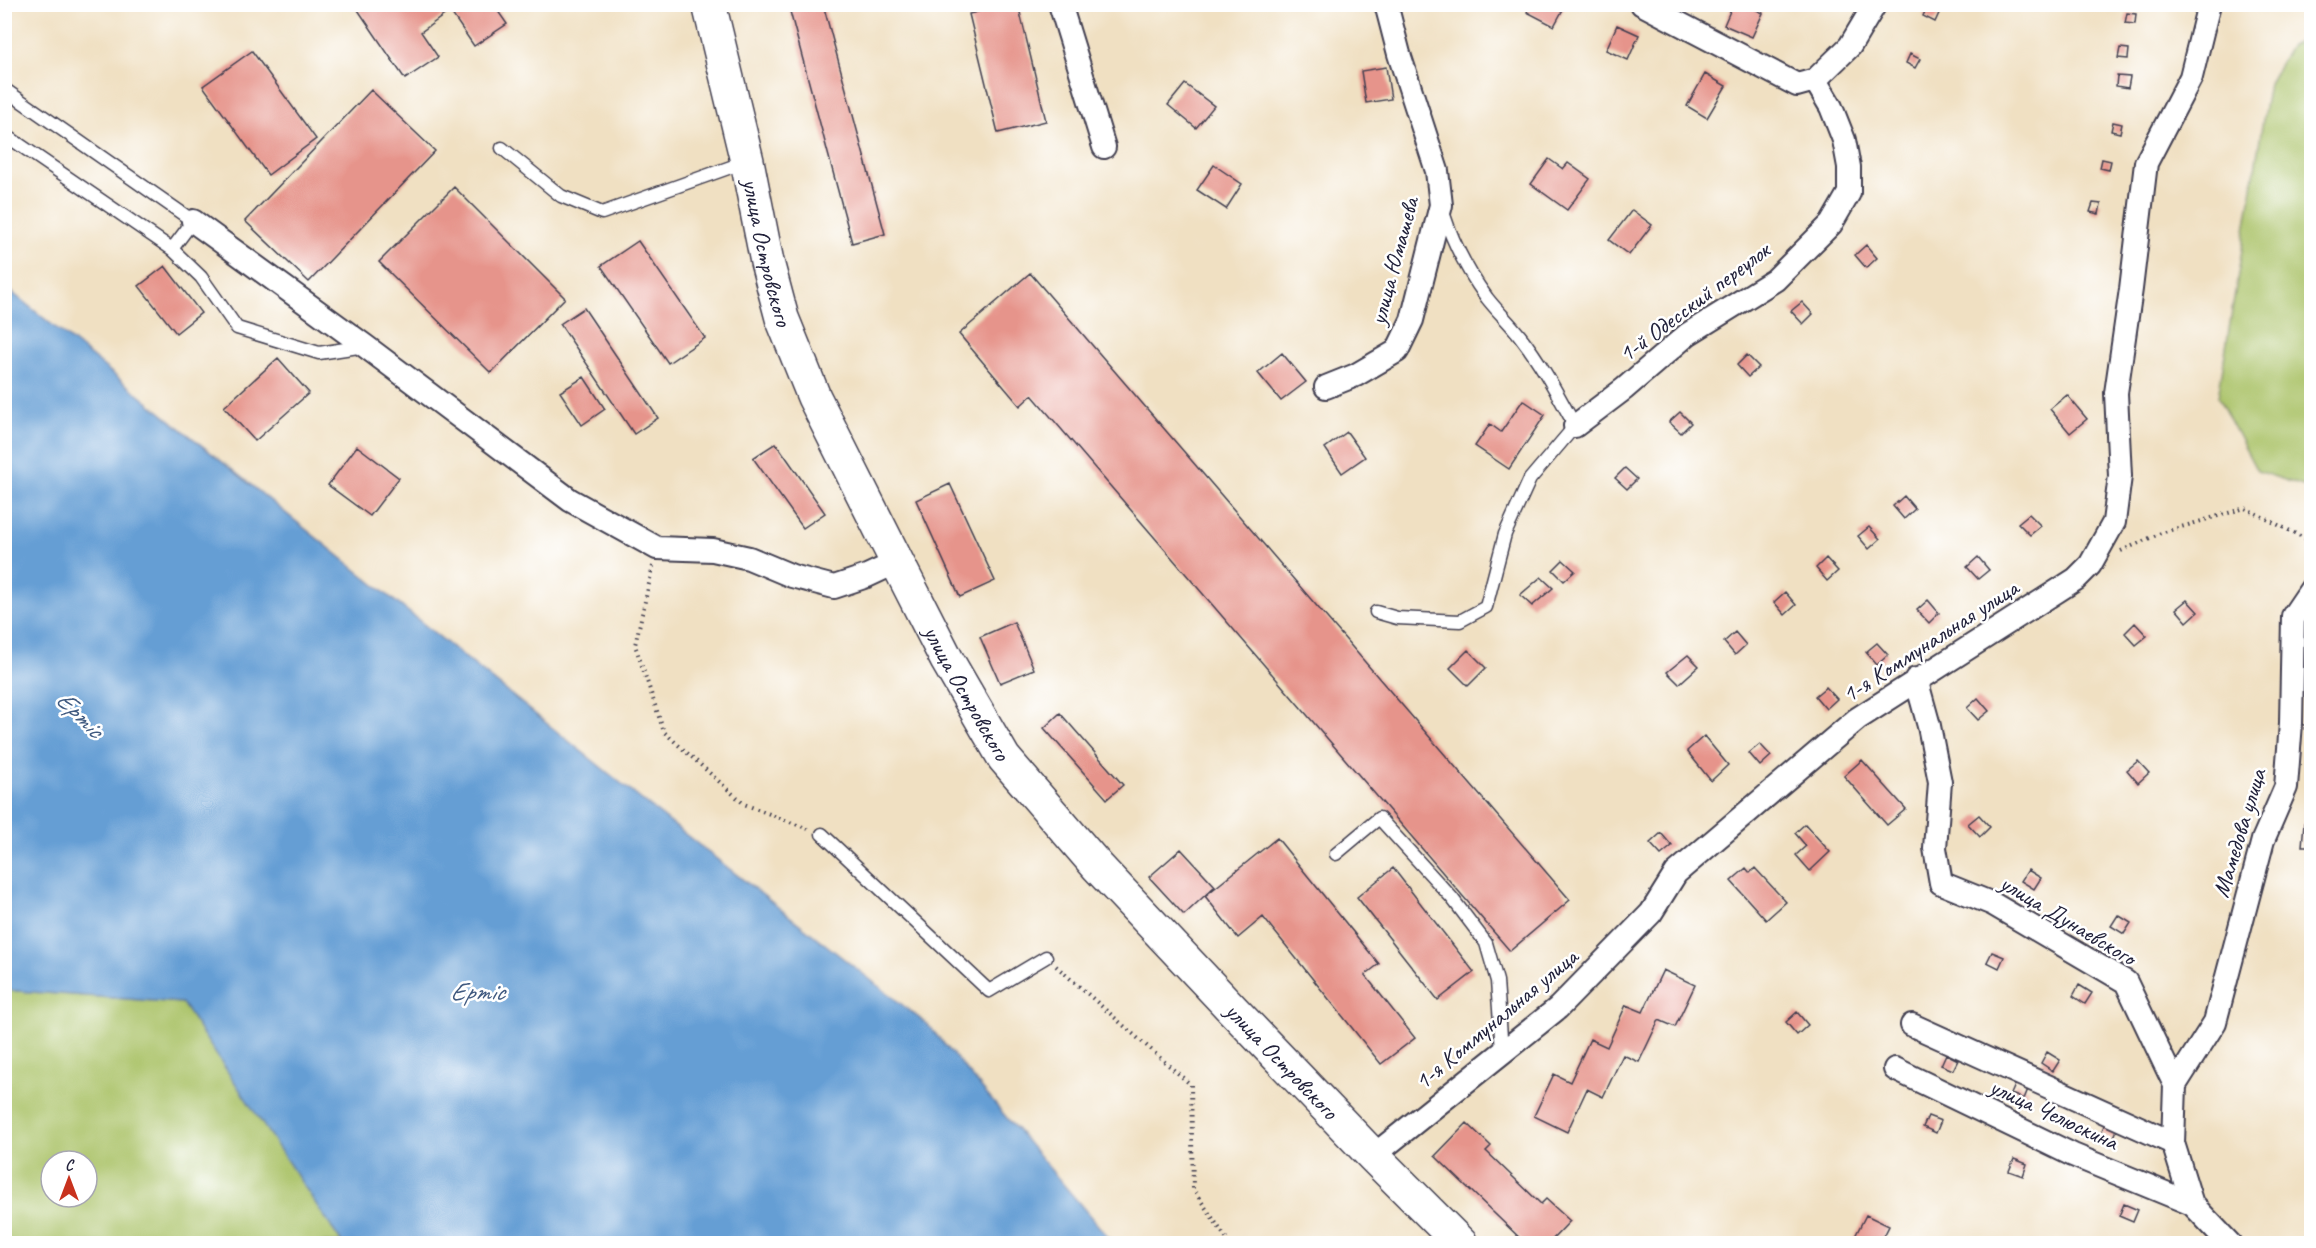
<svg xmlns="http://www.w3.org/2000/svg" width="2316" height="1248" font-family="Caveat,sans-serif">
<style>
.green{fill:#abc369;stroke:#667252;stroke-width:1.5;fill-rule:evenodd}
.water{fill:#659ed4;stroke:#446088;stroke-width:1.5}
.building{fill:#e6948b}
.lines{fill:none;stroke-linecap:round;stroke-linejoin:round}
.lane-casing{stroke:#413e4f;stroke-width:15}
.street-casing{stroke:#413e4f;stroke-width:26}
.secondary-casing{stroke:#413e4f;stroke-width:36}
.path{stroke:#413e4f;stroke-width:4;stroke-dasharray:1.5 4.5;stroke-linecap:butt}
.lane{stroke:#fff;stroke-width:12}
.street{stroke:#fff;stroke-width:22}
.secondary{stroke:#fff;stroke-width:33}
.labels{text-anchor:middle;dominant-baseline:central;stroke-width:5;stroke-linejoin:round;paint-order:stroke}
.street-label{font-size:24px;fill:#22223b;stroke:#fff}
.water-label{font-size:26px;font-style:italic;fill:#405a80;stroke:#fff}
</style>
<rect width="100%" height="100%" fill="#fff"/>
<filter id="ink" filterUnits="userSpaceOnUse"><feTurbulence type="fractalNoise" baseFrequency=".0167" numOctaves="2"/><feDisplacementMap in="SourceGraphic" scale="12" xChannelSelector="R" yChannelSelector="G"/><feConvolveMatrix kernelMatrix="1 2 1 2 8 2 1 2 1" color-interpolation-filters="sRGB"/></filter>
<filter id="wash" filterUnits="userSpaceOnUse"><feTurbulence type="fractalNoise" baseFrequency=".008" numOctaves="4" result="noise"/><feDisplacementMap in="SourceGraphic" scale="24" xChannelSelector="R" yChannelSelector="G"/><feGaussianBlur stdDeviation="1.35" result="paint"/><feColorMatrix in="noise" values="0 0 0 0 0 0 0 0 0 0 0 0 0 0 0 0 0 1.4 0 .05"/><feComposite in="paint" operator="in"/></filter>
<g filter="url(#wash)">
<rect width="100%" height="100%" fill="#f0e0c2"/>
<path class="green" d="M2311,35V487L2303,486L2257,471L2218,397L2269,83L2291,45Z
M4,990L182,1003L342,1243H5ZM51,1161H87V1197H51Z"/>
<path class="water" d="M4,286L643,801L928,1025L1113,1243H342L182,1003L5,990Z"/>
<g id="blocks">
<path class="building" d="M354,4H493L507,24L474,46L450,11L421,32L438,57L405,79Z
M788,4H823L885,234L852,243Z
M1008,4H1018L1046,121L998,133L969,14Z
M1531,4H1566L1554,26L1527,12Z
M1733,4H1744L1763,13L1752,37L1724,25Z
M1928,5L1940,11L1935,22L1923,16Z
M2127,13L2136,14L2135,24L2125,23Z
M1617,25L1639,35L1628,60L1606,50Z
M2120,48L2129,49L2128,59L2118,58Z
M252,51L316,139L268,175L203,86Z
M1910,54L1920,59L1915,68L1906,63Z
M1386,67L1391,99L1366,103L1361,71Z
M1705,74L1726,86L1707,118L1687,106Z
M2117,76L2130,77L2128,88L2116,86Z
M1185,84L1214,106L1196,128L1168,105Z
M371,90L435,151L309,282L245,221Z
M2113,122L2122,124L2120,133L2111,131Z
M1549,159L1563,169L1568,163L1590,179L1567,210L1531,184Z
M2102,159L2111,161L2109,170L2100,168Z
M1214,165L1242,184L1226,209L1197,190Z
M454,187L565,298L491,373L379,262Z
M2093,203L2101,204L2099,214L2090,212Z
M1632,210L1652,225L1629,255L1609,240Z
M638,241L705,338L668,363L601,266Z
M1866,245L1877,258L1866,268L1855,255Z
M165,266L201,313L176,333L139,286Z
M1030,273L1570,900L1510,951L1032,395L1020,406L959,334Z
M1802,302L1813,314L1803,324L1791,311Z
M584,308L658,418L634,434L560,324Z
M1282,353L1306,382L1281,401L1258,373Z
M1747,355L1759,367L1748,377L1737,365Z
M278,358L309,393L255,441L224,407Z
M584,377L605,409L582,425L560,392Z
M2067,395L2087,419L2070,433L2050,409Z
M1523,400L1545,415L1509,469L1475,446L1490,424L1501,432Z
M1680,412L1691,423L1681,433L1669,422Z
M1347,432L1365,457L1342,473L1325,448Z
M776,443L825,513L803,528L753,458Z
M357,446L399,478L370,516L328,485Z
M1625,468L1637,479L1627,489L1615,478Z
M950,484L995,581L960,597L916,500Z
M1904,496L1915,509L1904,519L1893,506Z
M2029,514L2041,526L2030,535L2018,523Z
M1869,527L1880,539L1869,549L1858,536Z
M1978,557L1989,570L1978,579L1967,567Z
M1826,558L1838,571L1827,581L1816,568Z
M1563,560L1575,571L1564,581L1553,570Z
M1541,577L1553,588L1532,606L1520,595Z
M1785,592L1796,605L1785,615L1774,602Z
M1928,600L1939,613L1929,623L1917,610Z
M2187,600L2198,612L2187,622L2176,609Z
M1014,622L1034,669L1000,683L980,637Z
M2135,623L2147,636L2136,645L2125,633Z
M1735,632L1746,645L1735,655L1724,642Z
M1877,643L1888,655L1877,665L1866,652Z
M1468,650L1486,668L1468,686L1450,668Z
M1688,655L1699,666L1679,684L1667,672Z
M1826,687L1837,699L1826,709L1815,696Z
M1978,698L1989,711L1978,720L1967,708Z
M1060,713L1123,785L1107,799L1044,728Z
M1704,736L1728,765L1711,781L1687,751Z
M1760,744L1771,756L1760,766L1749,753Z
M1862,760L1906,809L1887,825L1844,776Z
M2138,761L2149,773L2138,783L2127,770Z
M1979,815L1990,827L1980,837L1968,824Z
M2304,823H2312V846H2302Z
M1805,824L1830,852L1810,871L1796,855L1806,846L1795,833Z
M1661,833L1672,846L1661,855L1650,843Z
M1277,838L1379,964L1365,975L1415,1038L1381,1064L1263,917L1238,938L1205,896Z
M1181,849L1215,886L1184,915L1149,877Z
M1393,868L1474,972L1438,1000L1357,897Z
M1746,868L1750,873L1755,868L1786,902L1766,920L1731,881Z
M2028,870L2041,878L2034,889L2021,881Z
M2118,915L2131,923L2124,934L2111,926Z
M1992,952L2004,957L1999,968L1987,962Z
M1663,970L1695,985L1675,1027L1659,1020L1639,1062L1623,1055L1603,1097L1587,1089L1567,1132L1534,1116L1554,1074L1570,1082L1590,1039L1607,1047L1626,1005L1643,1012Z
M2079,985L2092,993L2085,1004L2073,996Z
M1797,1012L1808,1025L1797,1035L1786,1022Z
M2047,1052L2060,1060L2053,1071L2041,1063Z
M1946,1054L1958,1060L1953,1070L1941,1065Z
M2016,1083L2028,1089L2024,1099L2011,1094Z
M1928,1116L1941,1121L1936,1133L1923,1127Z
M1467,1123L1491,1146L1486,1151L1541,1204L1546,1199L1570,1221L1548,1244H1526L1435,1156Z
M2105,1123L2118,1128L2113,1139L2101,1133Z
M2014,1159L2027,1164L2023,1176L2009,1171Z
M2124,1204L2138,1210L2133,1222L2119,1216Z
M1866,1215L1889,1226L1880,1244H1851Z"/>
</g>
</g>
<g filter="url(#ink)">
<use href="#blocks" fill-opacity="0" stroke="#413e4f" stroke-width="1.5"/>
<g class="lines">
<g class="lane-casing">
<path id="lane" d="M4,89L193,221L172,249L4,134
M502,148L561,196L602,213L745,162
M172,249L201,277L237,328L319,353L365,346
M1376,612L1397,618L1460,621L1486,607L1505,534L1530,479L1575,426C1558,395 1542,364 1520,336C1510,323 1497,311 1487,298C1468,272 1453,243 1443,212
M822,834L989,991L1046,957
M1336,854L1379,818L1452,898L1486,943L1497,981L1502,1051"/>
</g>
<g class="street-casing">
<path id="street" d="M1060,4L1104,147
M1642,4L1797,85L1815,80L1850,46L1875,4
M193,221L365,346L570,500L657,548L713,550L749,558L792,576L834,587L867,576L897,562
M1326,387L1356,375L1397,351L1412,320L1441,205L1437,171L1399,54L1386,4
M1575,426L1624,389L1688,334L1775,280L1831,224L1849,193V167L1844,140L1831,107L1815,80
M1916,679L1929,726L1940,782L1935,848L1941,883L1993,904L2126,982L2175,1085L2173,1143L2192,1204L2230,1244
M1912,1025L2173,1143
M1895,1069L2073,1155L2192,1204
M2175,1085L2215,1022L2263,840L2286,787L2291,723L2293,616L2312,588
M1373,1156L1558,1008L1651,913L1676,873L1857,719L2076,579L2090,565L2114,522L2120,476L2116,393L2131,289L2146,163L2191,77L2209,4"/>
</g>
<g class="secondary-casing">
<g id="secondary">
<path id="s1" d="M709,4L747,161L767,262L782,318L814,397L897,562L947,660L1004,758L1098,867L1233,1010L1373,1156L1461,1244"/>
</g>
</g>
<path class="path" d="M2121,551L2161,533L2245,508L2312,542
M653,566L635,645L664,732L744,804L808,829
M1056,966L1191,1085L1193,1189L1230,1244"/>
<use href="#lane" class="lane"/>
<use href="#street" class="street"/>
<use href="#secondary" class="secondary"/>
</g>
</g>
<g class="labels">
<g class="street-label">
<text stroke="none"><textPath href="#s1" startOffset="255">улица Островского</textPath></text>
<text transform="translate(1394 261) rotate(-75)">улица Юмашева</text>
<text transform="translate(1694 302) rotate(-37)">1-й Одесский переулок</text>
<text transform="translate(1930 641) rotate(-33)">1-я Коммунальная улица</text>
<text stroke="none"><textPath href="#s1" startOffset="741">улица Островского</textPath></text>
<text transform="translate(2239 833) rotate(-73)">Мамедова улица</text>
<text transform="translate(2068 920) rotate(31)">улица Дунаевского</text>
<text transform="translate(1496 1019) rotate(-40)">1-я Коммунальная улица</text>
<text stroke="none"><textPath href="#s1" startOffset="1227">улица Островского</textPath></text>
<text transform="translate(2054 1114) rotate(25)">улица Челюскина</text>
</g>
<g class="water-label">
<text transform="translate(80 714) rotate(45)">Ертіс</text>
<text x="477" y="991">Ертіс</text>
</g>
</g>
<rect width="2316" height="1248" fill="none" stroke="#fff" stroke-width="24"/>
<g transform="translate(69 1179)"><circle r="28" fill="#ffffff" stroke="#a7a7b1" stroke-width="1.5"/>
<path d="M0-4.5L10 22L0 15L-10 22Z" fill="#c8321e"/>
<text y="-9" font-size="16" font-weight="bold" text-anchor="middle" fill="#22223b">С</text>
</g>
</svg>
